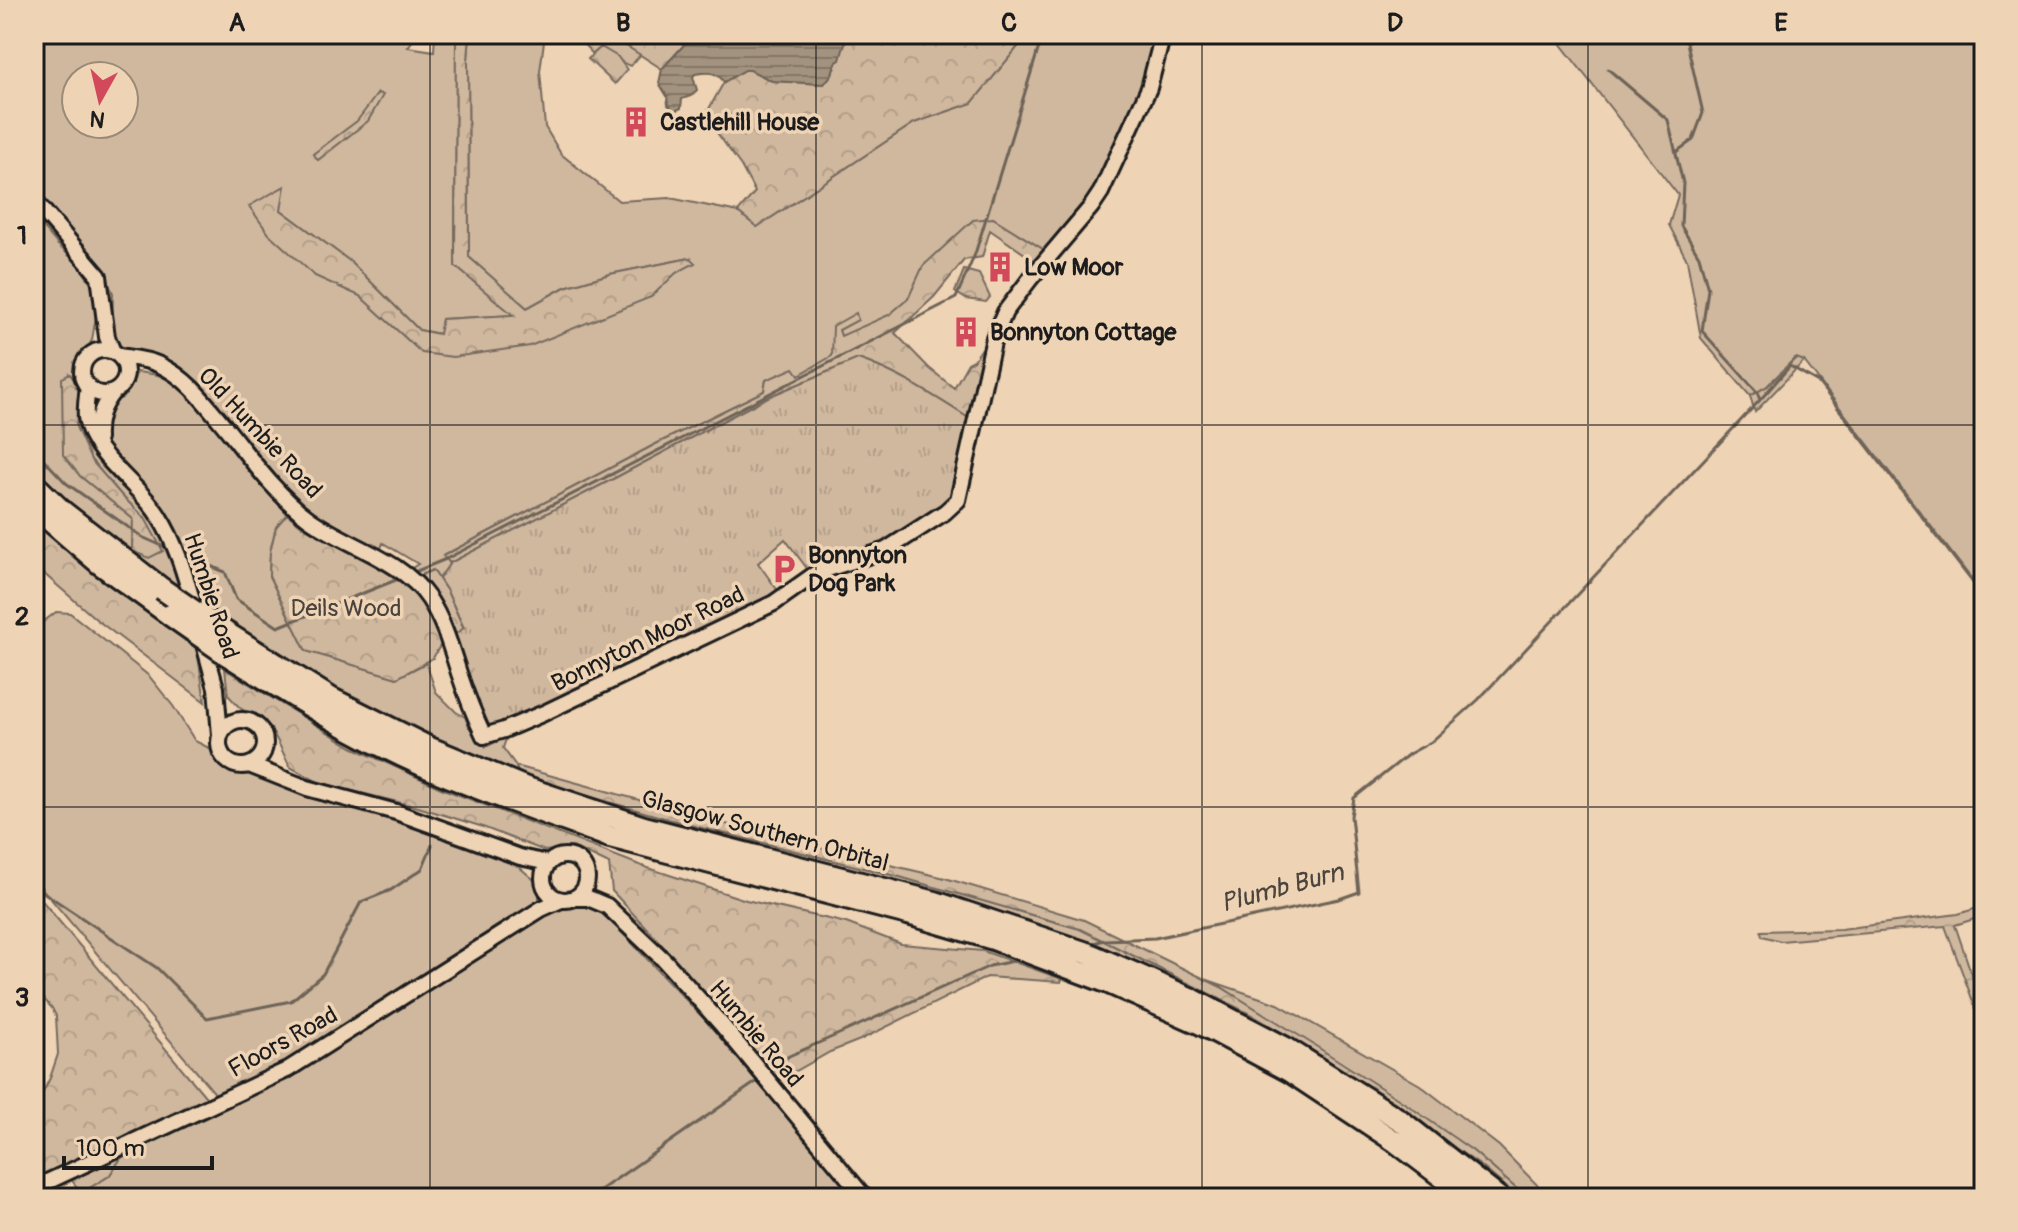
<svg xmlns="http://www.w3.org/2000/svg" width="2018" height="1232" font-family="Pangolin,sans-serif">
<style>
.grass{fill:#d0b89f;stroke:#766a5e;stroke-width:2;fill-rule:evenodd}
.forest{fill:url(#forest-crowns);stroke:#766a5e;stroke-width:2}
.park{fill:url(#park-tufts);stroke:#766a5e;stroke-width:2}
.water{fill:url(#water-rules);stroke:#6d6357;stroke-width:2}
.lines{fill:none;stroke-linecap:round;stroke-linejoin:round}
.stream{stroke:#6d6357;stroke-width:3}
.minor-casing{stroke:#1c1c1c;stroke-width:20}
.highway-casing{stroke:#1c1c1c;stroke-width:26}
.minor{stroke:#eed3b5;stroke-width:14}
.highway{stroke:#eed3b5;stroke-width:20}
.highway-bridge-casing{stroke:#1c1c1c;stroke-width:26;stroke-linecap:butt}
.highway-bridge{stroke:#eed3b5;stroke-width:20}
.grid{fill:none;stroke:#1c1c1c;stroke-width:2;stroke-opacity:0.55}
.labels{text-anchor:middle;dominant-baseline:central;stroke-width:7;stroke-linejoin:round;paint-order:stroke}
.poi-label{font-size:24px;font-weight:bold;fill:#1c1c1c;stroke:#eed3b5;text-anchor:start}
.street-label{font-size:24px;fill:#1c1c1c;stroke:#eed3b5}
.park-label{font-size:24px;fill:#49433d;stroke:#eed3b5}
.water-label{font-size:26px;font-style:italic;fill:#4b453e;stroke:#eed3b5}
.neatline{fill:none;stroke:#1c1c1c;stroke-width:3}
.grid-label{font-size:26px;text-anchor:middle;font-weight:bold;fill:#1c1c1c}
</style>
<defs>
<pattern id="forest-crowns" width="20" height="18" patternUnits="userSpaceOnUse" patternTransform="scale(2)"><rect width="20" height="18" fill="#d0b89f"/><path d="M2 6a3 3 0 1 1 6 0M12 15a3 3 0 1 1 6 0" fill="none" stroke="#b29e88"/></pattern>
<pattern id="park-tufts" width="24" height="20" patternUnits="userSpaceOnUse" patternTransform="scale(2)"><rect width="24" height="20" fill="#d0b89f"/><path d="M3 7l-1-3M5 7V3M7 7l1-3M15 17l-1-3M17 17v-4M19 17l1-3" fill="none" stroke="#b29e88"/></pattern>
<pattern id="water-rules" width="6" height="5" patternUnits="userSpaceOnUse" patternTransform="scale(2)"><rect width="6" height="5" fill="#a3927e"/><path d="M0 2.5h6" fill="none" stroke="#847666"/></pattern>
</defs>
<rect width="100%" height="100%" fill="#eed3b5"/>
<filter id="ink" filterUnits="userSpaceOnUse"><feTurbulence type="fractalNoise" baseFrequency=".0125" numOctaves="2"/><feDisplacementMap in="SourceGraphic" scale="16" xChannelSelector="R" yChannelSelector="G"/><feConvolveMatrix kernelMatrix="1 2 1 2 8 2 1 2 1" color-interpolation-filters="sRGB"/></filter>
<g filter="url(#ink)">
<path class="grass" d="M34,34H417L408,47L434,51L435,34H456L455,266L514,315L442,319L440,334L419,330L351,262L281,210L250,207L315,276L360,296L422,353L651,297L690,258L610,274L565,287L527,308L469,257L468,60L470,34H545L540,71L545,127L561,154L619,201L670,198L738,212L757,227L914,123L972,103L1026,37V34H1159L1147,83L1092,199L1046,251L993,218L924,265L908,299L889,315L841,337L839,330L857,320L833,326V356L799,375L766,380L764,391L656,444L444,555L450,563L439,579L433,570L419,576L412,568L418,564L383,543L380,551L329,525L289,494L216,408L179,371L118,350L112,337L113,293L105,276L34,190ZM76,76H124V124H76Z
M574,34H625L619,42L641,54L631,66C621,64 611,53 601,47L593,54Z
M1553,34H1984V595L1804,361L1795,358L1767,386L1750,396L1701,338L1687,260L1669,225L1678,195Z
M34,216L57,244L78,264L93,286L98,305L92,340L78,367L77,377L81,390L82,431L90,451L115,478L137,498L148,512L173,559L184,592L125,550L34,475ZM69,374L79,387L76,427L91,460L122,496L145,518L132,551L133,519L80,476Z
M138,372L158,375L181,386L240,455L287,514L276,527L270,552L269,576L306,651L397,678L426,663L436,692L456,712L465,717L469,727L486,747L507,736L503,748L516,766L519,776L682,823L900,877L1080,929L1250,1014L1325,1058L1481,1166L1519,1198H1510L1402,1115L1313,1056L1203,996L1064,936L981,910L808,861L706,839L537,787L455,751L306,676L198,602L190,566L181,545L155,502L114,460L106,448L102,430L103,418L109,405Z
M56,612L70,613L149,676L173,706L195,741L213,750L217,759L227,767L241,771L255,772L300,794L372,813L468,845L518,866L533,879L539,889V901L530,912L301,1056L217,1096L34,879V629Z
M585,905L597,909L611,921L707,1022L856,1198H84L81,1193L109,1176L121,1158L153,1140L299,1072L524,927L554,911Z
M1199,977L1278,1004L1420,1085L1499,1146L1550,1198H1527L1473,1151L1221,987Z"/>
<path class="forest" d="M456,34H470L468,60L469,257L527,308L565,287L610,274L690,258L695,263L676,273L651,297L530,346L453,357L422,353L360,296L315,276L269,234L249,206L285,186L281,210L351,262L419,330L439,334L442,319L513,315L455,266Z
M625,34H694L662,69L619,41Z
M844,34H1026V37L972,103L914,123L757,227L738,212L755,192L741,166L705,116L724,82L745,70H751L772,81L824,84L832,74L846,39Z
M601,47L618,57L627,70L615,84L588,59Z
M378,93L383,95L368,121L318,160L313,154L357,121Z
M993,218L1046,251L1038,263L990,230L982,257L964,260L934,297L895,333L929,368L954,388L968,363L974,360L989,338L970,419C934,396 899,373 858,359L768,397L615,478L450,563L443,556L656,444L764,391L766,380L794,368L799,375L832,356L833,326L856,313L858,320L839,330L841,336L889,315L908,299L923,266L973,220Z
M964,270L979,274L990,297L986,302L966,299L955,292Z
M1796,358L1804,361L1755,412L1750,396L1768,386Z
M70,374L79,387L76,427L91,460L122,496L145,518L163,551L149,558L132,551L133,519L80,476L63,455L62,378Z
M287,514L303,527L382,568L413,589L427,611L441,644L433,658L397,678L306,651L269,576L270,552L276,527Z
M34,521L93,573L197,649L205,702L97,620L34,565Z
M433,570L447,591L464,629L452,636L434,595L419,576Z
M225,669L352,747L441,788L642,866L746,900L846,923L901,944L983,951L1062,979L1061,982L987,977L860,1040L830,1052L780,1080L762,1062L678,962L612,891L609,864L573,847L545,851L480,826L418,807L320,783L290,767L277,740L267,724L240,708L228,695Z
M516,766L773,837L945,878L1084,920L1221,987L1311,1043L1406,1104L1473,1151L1527,1198H1519L1481,1166L1325,1058L1250,1014L1080,929L900,877L682,823L519,776Z
M34,891L210,1102L34,1184V1110L50,1078L58,1054L56,1016L52,1008L34,988Z
M1984,906V916L1955,925L1984,1011V1031L1945,926L1781,941L1762,936L1761,931L1841,929L1958,914Z
M153,1140L121,1158L109,1176L81,1193L71,1179L35,1198L45,1188Z"/>
<path class="park" d="M858,359C899,373 934,396 970,419L954,499L885,547L809,571L785,539L758,563L781,595L549,709L488,729L482,724L452,636L464,628L447,591L439,579L450,563L615,478L768,397Z"/>
<path class="water" d="M694,34H752L760,40H773L791,34H844L846,39L840,60L835,63L832,74L824,84L772,81L750,70H745L724,82C716,71 708,72 695,74L693,77L697,90L691,96L682,99L681,108L675,111L668,105L667,96L659,83L662,69Z"/>
<g class="lines">
<path class="stream" d="M1676,152L1693,140L1703,113L1685,34
M1760,400L1790,366L1818,382L1984,597
M34,449L66,483L142,537L169,549
M184,555L225,572L236,599L278,627L401,578
M412,573L446,559L956,298L975,254L1043,34
M34,886L157,968L207,1018L291,1001L323,974L361,902L391,890L422,869L432,845
M1089,944L1105,940L1155,938L1339,899L1359,892L1351,816L1354,798L1409,754L1431,742L1478,700L1760,400L1757,392L1702,331L1708,289L1699,256L1681,226L1683,183L1668,120L1608,69
M768,1072L789,1056L848,1030L990,966L1023,959
M589,1198L759,1080"/>
<g class="minor-casing">
<path id="minor" d="M34,200L99,276L107,337L113,352
M82 372a22 22 0 1 1 44 0a22 22 0 1 1-44 0Z
M119,356C133,358 147,359 160,365C187,378 204,401 222,423C249,456 274,493 308,518C346,546 402,559 429,599C444,622 451,648 459,673C466,694 474,715 484,736L504,730L544,713L774,603L818,572L886,550L945,512L958,500L994,338L1005,312L1030,279L1091,207L1101,192L1149,88L1163,34
M88,386C87,396 85,407 86,417C90,454 139,484 158,515C178,546 186,579 196,614
M98,439C97,420 101,407 113,392
M202,637L216,688L220,735
M219 743a23 23 0 1 1 46 0a23 23 0 1 1-46 0Z
M249,765L307,788L396,812L520,857L548,863
M543 878a22 22 0 1 1 44 0a22 22 0 1 1-44 0Z
M575,898H588L607,906L664,960L721,1024L865,1198
M34,1188L287,1070L541,909L561,900"/>
</g>
<g class="highway-casing">
<path id="highway" d="M34,484L62,511L162,589
M34,507L100,564L170,615
M214,625L332,699L430,748L524,787L644,827L935,902L1087,953L1138,975L1194,1000L1286,1048L1400,1120L1499,1198
M226,654C289,694 353,735 422,765C483,792 547,814 610,837L908,914L993,939L1109,983L1199,1023L1289,1071L1396,1142L1470,1198"/>
</g>
<use href="#minor" class="minor"/>
<use href="#highway" class="highway"/>
<g class="highway-bridge-casing">
<path id="highway-bridge" d="M162,589L214,625
M170,615L226,654"/>
</g>
<use href="#highway-bridge" class="highway-bridge"/>
</g>
</g>
<path class="grid" d="M430,34V1198M816,34V1198M1202,34V1198M1588,34V1198M34,425H1984M34,807H1984"/>
<defs>
<g id="building-bare" transform="scale(2.4)"><path d="M-4-6H4V6H1V3H-1V6H-4ZM-2.5-4.3h1.7v1.8h-1.7ZM.8-4.3h1.7v1.8H.8ZM-2.5-1h1.7V.8h-1.7ZM.8-1h1.7V.8H.8Z" fill="#d1495b" stroke="#eed3b5" stroke-width="2.5" paint-order="stroke"/></g>
<g id="parking-bare" transform="scale(2.4)"><path d="M-3.5-5.5H1a3.5 3.5 0 0 1 0 7H-1V5.5H-3.5ZM-1-3.4V-.6H.8a1.4 1.4 0 0 0 0-2.8Z" fill="#d1495b" stroke="#eed3b5" stroke-width="2.5" paint-order="stroke"/></g>
</defs>
<g fill-rule="evenodd">
<use href="#building-bare" x="636" y="122"/>
<use href="#building-bare" x="1000" y="267"/>
<use href="#building-bare" x="966" y="332"/>
<use href="#parking-bare" x="784" y="569"/>
</g>
<g class="labels">
<g class="poi-label">
<text x="660" y="122">Castlehill House</text>
<text x="1024" y="267">Low Moor</text>
<text x="990" y="332">Bonnyton Cottage</text>
<text x="808" y="555">Bonnyton<tspan x="808" dy="28">Dog Park</tspan></text>
</g>
<g class="street-label">
<text transform="translate(260 433) rotate(47)">Old Humbie Road</text>
<text transform="translate(211 596) rotate(72)">Humbie Road</text>
<text transform="translate(648 639) rotate(-26)">Bonnyton Moor Road</text>
<text transform="translate(765 831) rotate(15)">Glasgow Southern Orbital</text>
<text transform="translate(756 1034) rotate(50)">Humbie Road</text>
<text transform="translate(283 1042) rotate(-29)">Floors Road</text>
</g>
<g class="park-label">
<text x="346" y="608">Deils Wood</text>
</g>
<g class="water-label">
<text transform="translate(1282 888) rotate(-15)">Plumb Burn</text>
</g>
</g>
<rect width="2018" height="1232" fill="none" stroke="#eed3b5" stroke-width="88"/>
<g transform="translate(100 100) rotate(188)"><circle r="38" fill="#eed3b5" stroke="#9a8a78" stroke-width="2"/>
<path d="M0-6L14 30L0 20L-14 30Z" fill="#d1495b"/>
<text y="-12" font-size="22" font-weight="bold" text-anchor="middle" fill="#1c1c1c">N</text>
</g>
<path d="M64 1156v12h148v-12" fill="none" stroke="#1c1c1c" stroke-width="4"/>
<text x="76" y="1156" font-size="24" fill="#1c1c1c" stroke="#eed3b5" stroke-width="6" paint-order="stroke">100 m</text>
<rect x="44" y="44" width="1930" height="1144" class="neatline"/>
<g class="grid-label">
<text x="237" y="31">A</text>
<text x="623" y="31">B</text>
<text x="1009" y="31">C</text>
<text x="1395" y="31">D</text>
<text x="1781" y="31">E</text>
<text x="22" y="244">1</text>
<text x="22" y="625">2</text>
<text x="22" y="1006">3</text>
</g>
</svg>
